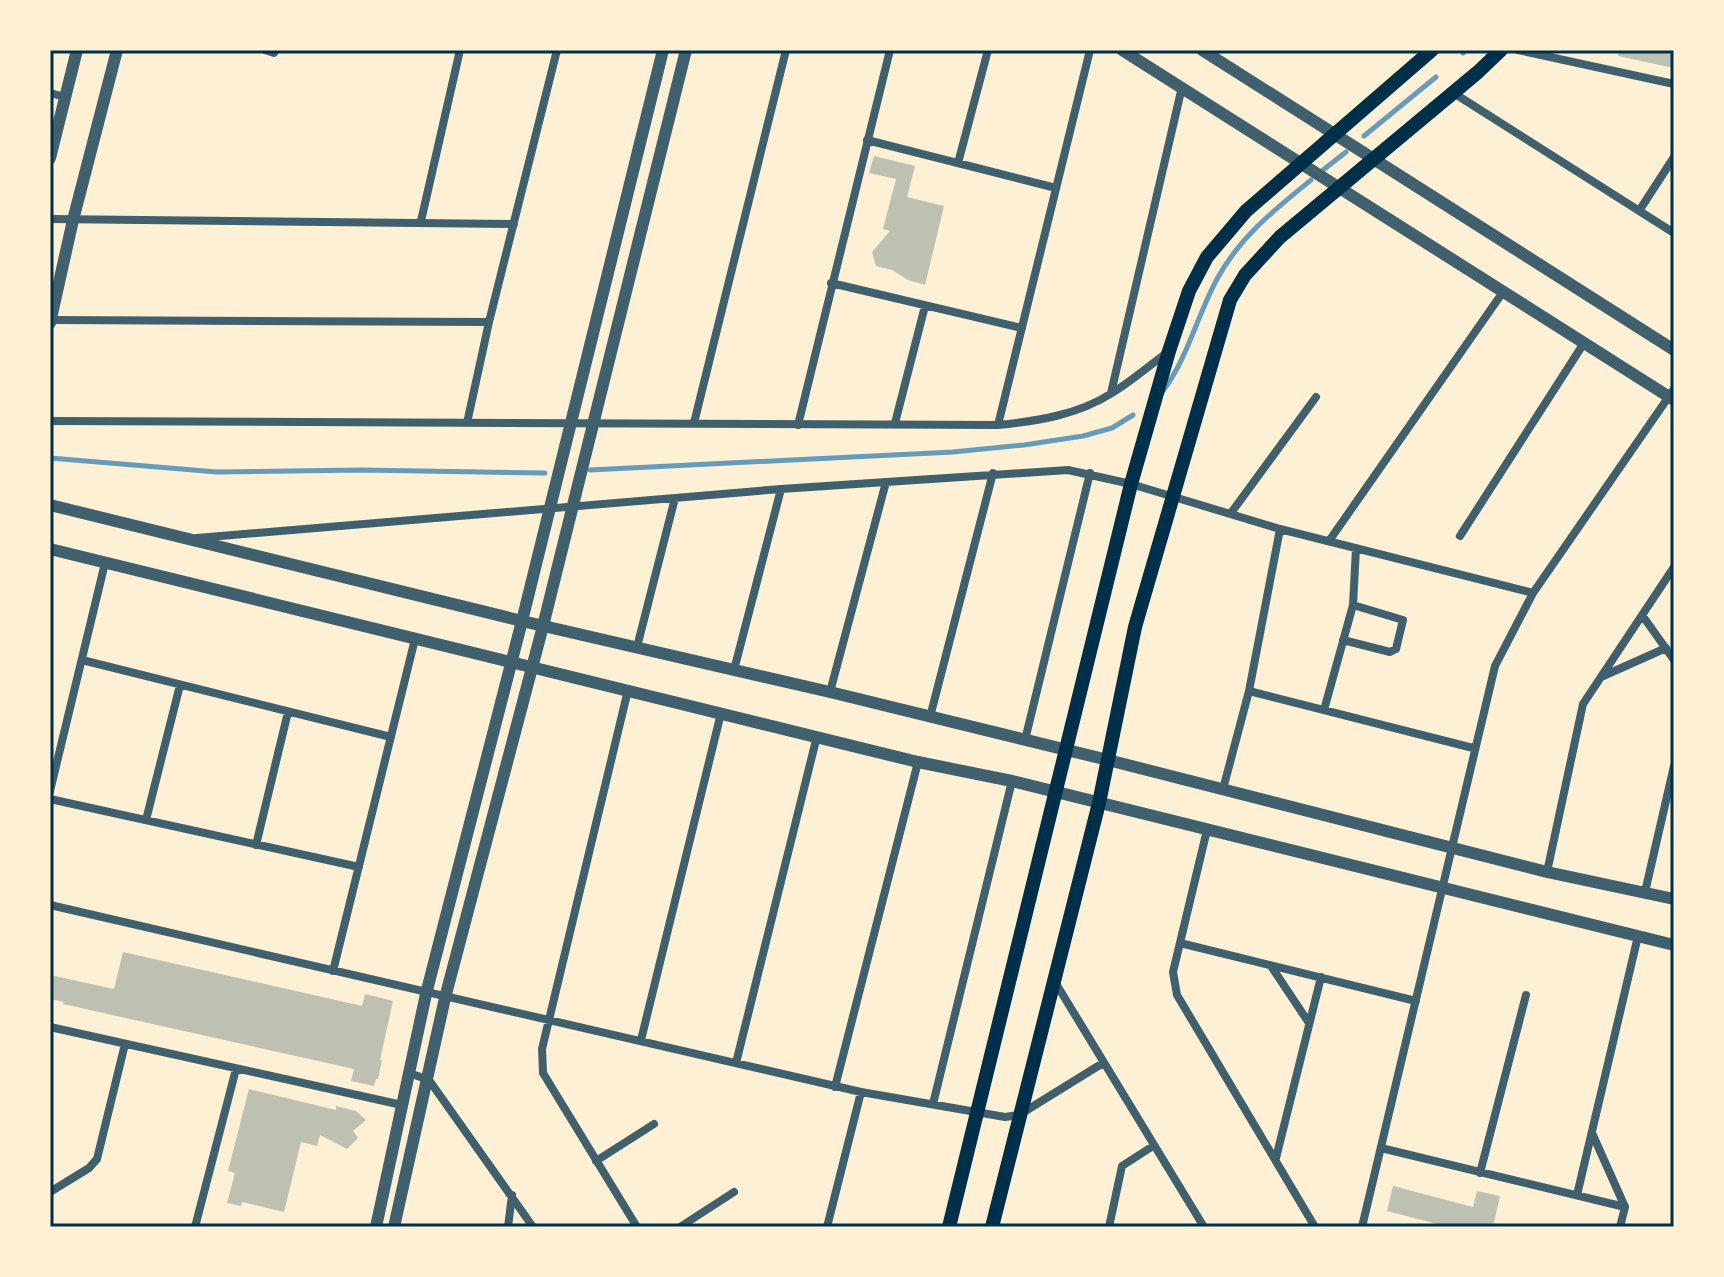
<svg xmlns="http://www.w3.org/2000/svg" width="1724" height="1277" font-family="Jost,sans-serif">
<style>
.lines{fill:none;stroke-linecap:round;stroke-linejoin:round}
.stream{stroke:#669bbc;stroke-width:5}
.building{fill:#bec0b2}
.minor{stroke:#3f606c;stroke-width:8}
.tertiary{stroke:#3f606c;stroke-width:12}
.secondary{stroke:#003049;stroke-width:14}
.neatline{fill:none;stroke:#003049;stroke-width:3}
</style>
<rect width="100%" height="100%" fill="#fdf0d5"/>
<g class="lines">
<path class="stream" d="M1463,53L1466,50
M1364,136L1436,77
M1323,170L1346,152
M1163,391C1188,357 1197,316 1217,279C1240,237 1274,210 1311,180
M50,458L217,472L362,470L545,473
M590,470L953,452L1024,445L1083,436L1112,428L1133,415"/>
</g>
<path class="building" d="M1619,50H1674V68L1618,56Z
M874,156L915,166L907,197L944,206L925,285L908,280L892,270L876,266L872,252L890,231L883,229L896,179L869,173Z
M123,952L362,1006L365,994L393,1001L380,1060H382L378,1079H376L374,1086L351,1081L354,1069L63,1004L64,1002L50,999V975L114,989Z
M249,1089L336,1110V1106L356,1111L366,1120L353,1131L358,1138L347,1149L320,1135L317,1146L301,1142L284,1212L242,1202L241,1206L227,1203L235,1173L228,1171Z
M1393,1186L1473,1207L1477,1191L1500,1196L1493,1227H1449L1387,1211Z"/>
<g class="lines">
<path class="minor" d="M265,50L274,53L275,50
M1518,50L1674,84
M1452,92L1674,233
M50,93L65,97
M867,140L1056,188
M958,163L988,50
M1639,211L1674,157
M50,219L514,224
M421,221L460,50
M831,283L1022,328
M51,320L489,322
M1111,393L1182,87
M50,421L998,425C1037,421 1078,415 1112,393C1132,381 1150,365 1168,352
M467,423L489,322L557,50
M694,423L786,50
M895,423L925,306
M798,425L890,50
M998,425L1090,50
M1231,513L1316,397
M1460,536L1584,343
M197,538L781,489L1068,470L1131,484L1280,529L1533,593
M1329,541L1503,292
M1642,615L1674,660
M1343,640L1390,652L1396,649L1403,620L1353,605
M637,647L675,498
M82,660L391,737
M734,670L781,489
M1601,677L1666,648
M628,690L542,1049L543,1073L637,1227
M1249,691L1473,748
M830,692L886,482
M1324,710L1353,605L1356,548
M930,717L993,473
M1025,740L1090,473
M1223,789L1249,691L1280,529
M50,791L105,563
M50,799L359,867
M146,820L180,685
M1207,830L1173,972L1177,995L1315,1227
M256,845L288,712
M1547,872L1583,704L1674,567
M1645,892L1674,766
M50,905L861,1092L1005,1117L1019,1115L1103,1063
M1180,943L1416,1001
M1271,966L1309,1023
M333,971L415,639
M1055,982L1204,1227
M50,1027L402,1105
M641,1040L721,713
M736,1063L817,736
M409,1073L429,1080L533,1227
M835,1087L918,762
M933,1104L1012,781
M1592,1133L1625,1207L1620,1227
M1381,1148L1625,1207
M1276,1158L1321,977
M596,1161L654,1124
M1480,1173L1526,995
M50,1192L89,1168L97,1159L125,1044
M1577,1195L1638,936
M195,1227L236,1069
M508,1227L512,1195
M680,1227L734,1192
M827,1227L861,1092
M1109,1227L1122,1166L1153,1146
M1362,1227L1495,666L1533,593L1674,389"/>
<path class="tertiary" d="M1122,50L1674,400
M1202,50L1674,350
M50,158L77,50
M50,323L73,220L117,50
M50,505L522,621L830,692L1108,760L1547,872L1674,899
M50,549L918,762L1012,781L1674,945
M376,1227L426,994L522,621L663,50
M394,1227L445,998L543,626L686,50"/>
<path class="secondary" d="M949,1227L1131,484L1169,351L1189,291L1207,257L1246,211L1432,50
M992,1227L1099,803L1135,627L1230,300L1245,275L1280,237L1478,72L1501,50"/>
</g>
<rect width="1724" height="1277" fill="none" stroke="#fdf0d5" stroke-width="104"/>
<rect x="52" y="52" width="1620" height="1173" class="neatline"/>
</svg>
